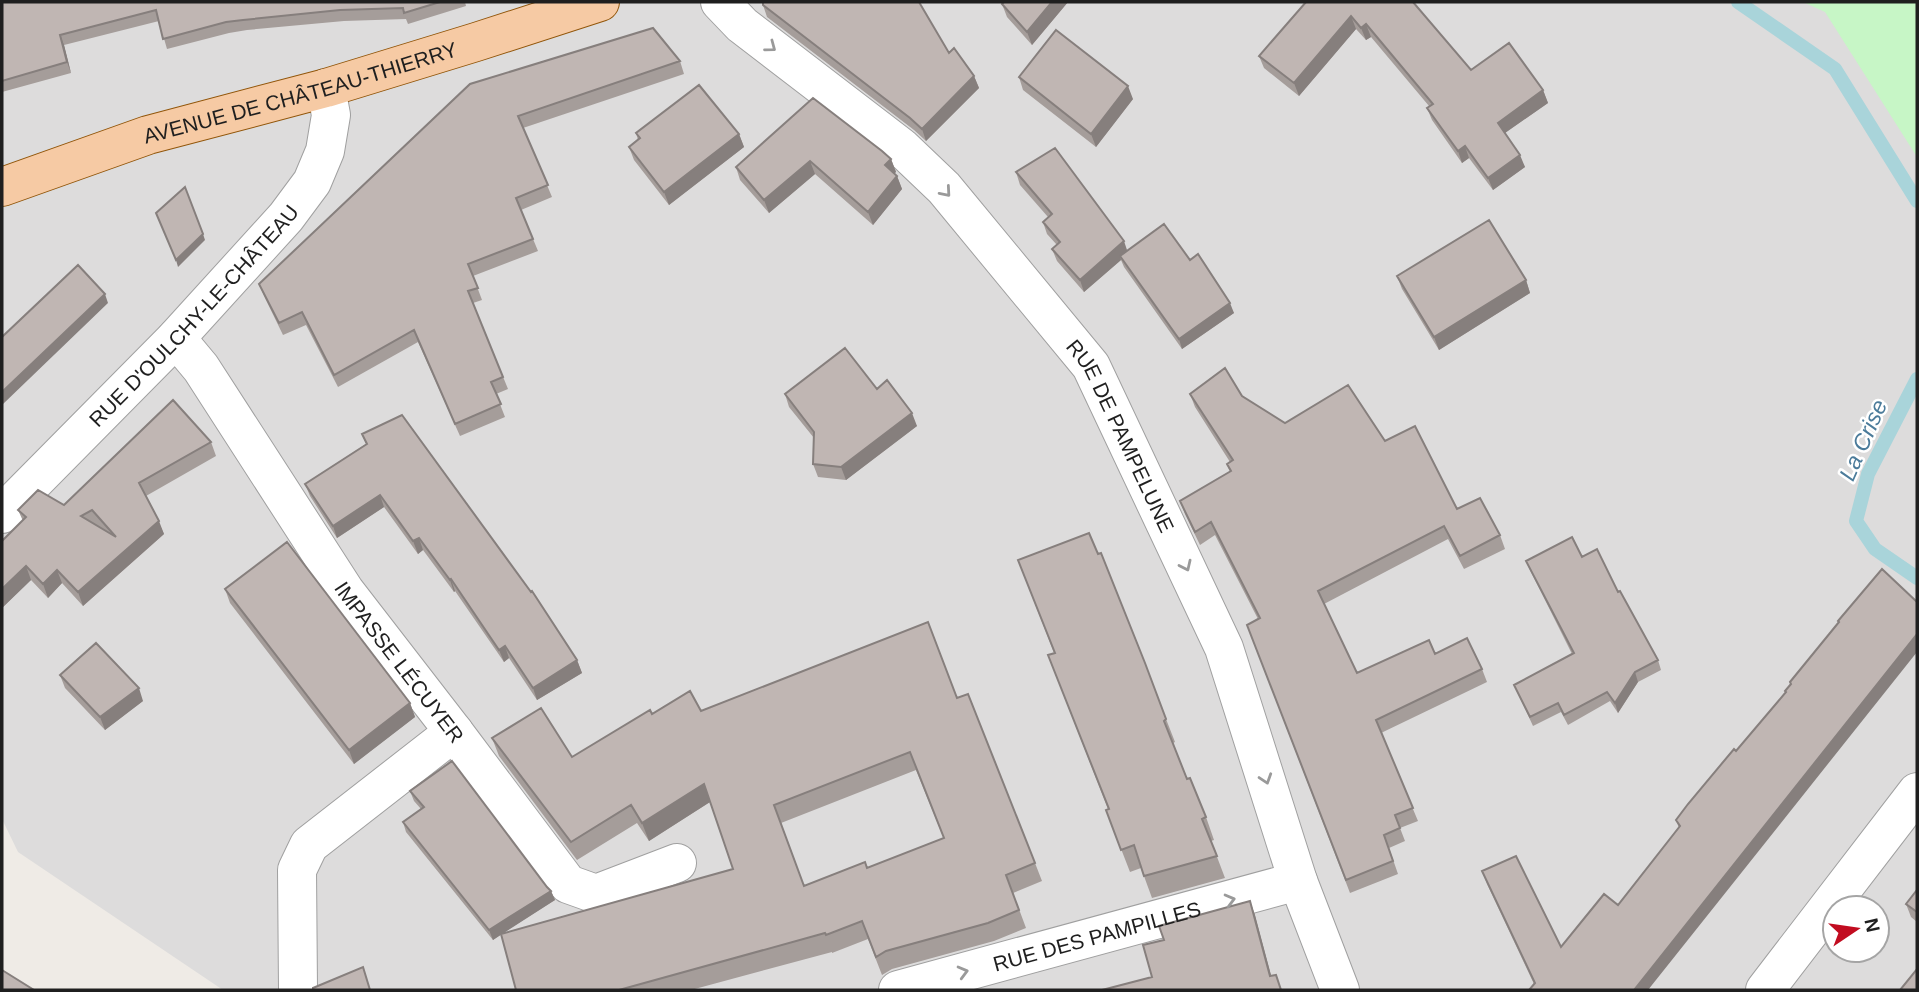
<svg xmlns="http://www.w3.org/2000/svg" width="1919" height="992" font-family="Arial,sans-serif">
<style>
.residential{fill:#dddcdc;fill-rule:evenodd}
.park{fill:#c7f6c6}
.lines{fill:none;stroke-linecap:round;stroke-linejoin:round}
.stream{stroke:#a9d4da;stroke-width:14}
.minor-casing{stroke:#a0a0a0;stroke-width:40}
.primary-casing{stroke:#915509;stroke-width:40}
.minor{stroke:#fff;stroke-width:38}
.primary{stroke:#f6caa4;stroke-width:38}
.wall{fill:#a59d9a;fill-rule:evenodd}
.shaded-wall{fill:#867f7d}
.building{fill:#c0b6b3;stroke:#867f7d;stroke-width:2;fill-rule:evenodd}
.oneway{stroke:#9a9a9a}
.labels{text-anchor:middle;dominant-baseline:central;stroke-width:5;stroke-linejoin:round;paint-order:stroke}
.street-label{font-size:21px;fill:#1f1f1f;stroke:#fff}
.water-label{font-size:23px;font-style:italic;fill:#4b7b9a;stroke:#fff}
</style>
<rect width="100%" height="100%" fill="#efebe6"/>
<path class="residential" d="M2,2H1917V990H223L18,852L2,819ZM1835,908H1877V950H1835Z"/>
<path class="park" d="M1803,2H1917V157L1825,12Z"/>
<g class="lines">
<path class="stream" d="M1738,2L1835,69L1917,201
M1917,379L1868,474L1856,521L1875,549L1917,578"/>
<g class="minor-casing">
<g id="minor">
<path id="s1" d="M720,2L742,25L901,147L944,188L1091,366L1224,648L1298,881L1340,990"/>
<path id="s2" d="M176,338L201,368L345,591L454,732L568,884L596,894L677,863"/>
<path id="s3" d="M2,514L176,338L286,217L312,182L325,151L331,115L326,88"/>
<path d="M298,990L297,870L309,845L454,732"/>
<path id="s4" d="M898,990L1298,881"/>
<path d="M1765,990L1917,792"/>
</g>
</g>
<g class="primary-casing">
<g id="primary">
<path id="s5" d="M2,187L148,135L326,88L476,42L600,2"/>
</g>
</g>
<use href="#minor" class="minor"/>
<use href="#primary" class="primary"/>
</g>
<path class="wall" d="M2,2H465L466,6L408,24L406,19L344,21L247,30L229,33L167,49L159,21L64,45L71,73L2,92Z
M1068,2L1032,45L1007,17L1002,4Z
M1306,2H1413L1471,70L1543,90L1548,103L1505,133L1525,167L1493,190L1469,158L1462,163L1432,120L1427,108L1429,106L1371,37L1366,40L1356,29L1299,96L1264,68L1259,56Z
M763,5L949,53L974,76L979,88L926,141L914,130L767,17Z
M680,61L684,74L523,128L552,197L521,210L538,251L473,276L482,300L473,303L508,389L496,394L505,417L460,436L418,342L338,387L306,325L283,335L264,296L259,284L470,84Z
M1019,77L1133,99L1096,147L1023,90Z
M813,98L891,159L896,172L894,173L897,176L902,189L873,225L815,174L769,213L740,180L736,167Z
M636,133L739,134L744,147L669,205L634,160L629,147L638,140Z
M1016,172L1127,251L1190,260L1234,313L1182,349L1124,267L1121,260L1084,292L1057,261L1052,249L1057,245L1047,234L1043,222L1048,217L1020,185Z
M1397,276L1526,280L1530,293L1439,350L1402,289Z
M877,389L917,426L846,480L818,477L813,464L814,438L789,407L785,394Z
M1190,394L1242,396L1285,423L1385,441L1457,509L1500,535L1505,549L1464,569L1448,539L1324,604L1357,673L1435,654L1482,669L1487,682L1381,733L1418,821L1400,828L1405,841L1389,848L1398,874L1350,893L1247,625L1258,619L1215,535L1200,545L1185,514L1180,501L1230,472L1227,464L1230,462L1195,407Z
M362,434L577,660L582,673L537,700L509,658L504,662L455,591L454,592L423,550L418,554L384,507L337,538L310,496L305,484L366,444Z
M211,442L216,456L146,496L164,534L83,606L62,583L48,598L31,580L2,608L23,521L18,510L64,505Z
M1582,557L1618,592L1658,660L1661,670L1638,682L1618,713L1610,701L1568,725L1561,712L1533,726L1514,685L1572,654L1530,570L1526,561Z
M1018,560L1166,719L1175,742L1173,743L1187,779L1206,817L1214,840L1211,841L1225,878L1152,898L1141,868L1130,872L1106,810L1108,809L1048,655L1054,653Z
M225,589L410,703L415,717L354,764L230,603Z
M1838,621L1917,652L1534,984L1487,884L1482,871L1561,947L1618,905L1679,828L1676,820L1786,693L1791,685L1790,682L1838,623Z
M60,675L143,701L105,730L65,688Z
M957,698L1035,863L1042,881L1013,893L1026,928L994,941L892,969L882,975L868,939L832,953V952L691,990H516L501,934L493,940L406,832L403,822L421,809L414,801L410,791L551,891L555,900L501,934L733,869L710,802L649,841L637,823L577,860L499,756L492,738L572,757L652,714ZM916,770L944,839L867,868L804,886L781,823Z
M1917,890V922L1911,917L1906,904Z"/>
<path class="shaded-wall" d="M1052,2H1068L1032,45L1027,32Z
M1351,16L1356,29L1299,96L1294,83Z
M1366,24L1371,37L1366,40L1361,28Z
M60,35L64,45L71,73L67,62Z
M974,76L979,88L926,141L922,129Z
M1128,86L1133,99L1096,147L1091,134Z
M1543,90L1548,103L1502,135L1498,123Z
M739,134L744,147L669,205L664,192Z
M1465,146L1469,158L1462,163L1458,151Z
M1520,155L1525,167L1493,190L1488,178Z
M891,159L896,172L890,178L885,165Z
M810,161L815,174L769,213L764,200Z
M897,176L902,189L873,225L868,212Z
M203,234L205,240L178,267L176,260Z
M1124,241L1128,253L1120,256L1121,260L1084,292L1080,280Z
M1526,280L1530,293L1439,350L1434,337Z
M105,294L108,303L2,405V392Z
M1230,303L1234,313L1182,349L1179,339Z
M912,413L917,426L846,480L841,467Z
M380,495L384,507L337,538L333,526Z
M159,521L164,534L83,606L78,592Z
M419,538L423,550L418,554L413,541Z
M26,566L31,580L2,608V589Z
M57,570L62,583L48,598L43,584Z
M451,579L455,591L454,592L450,580Z
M1917,634V652L1648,990H1634Z
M505,646L509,658L504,662L499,650Z
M577,660L582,673L537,700L533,688Z
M1635,672L1638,682L1618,713L1615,703Z
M139,688L143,701L105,730L100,717Z
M410,703L415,717L354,764L349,750Z
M704,784L710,802L649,841L642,823Z
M551,891L555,900L493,940L489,930Z
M1250,901L1255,915L1275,990L1270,976Z"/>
<path class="building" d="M2,2H440L404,13L403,8L340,10L243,20L226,22L163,39L156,10L60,35L67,62L2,81Z
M763,2H919L949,53L954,48L974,76L922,129L910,118L763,5Z
M1004,2H1052L1027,32L1002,4Z
M1306,2H1413L1471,70L1509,43L1543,90L1498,123L1520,155L1488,178L1465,146L1458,151L1427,108L1433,104L1366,24L1361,28L1351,16L1294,83L1259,56Z
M653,28L680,61L518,116L548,185L516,198L533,239L468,264L478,288L468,291L503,377L491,382L501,404L455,424L414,330L334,375L302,312L279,323L259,284L470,84Z
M1056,30L1128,86L1091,134L1019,77Z
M699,85L739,134L664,192L629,147L640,138L636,133Z
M813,98L882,151L891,159L885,165L897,176L868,212L810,161L764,200L736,167Z
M1055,148L1124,241L1080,280L1052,249L1060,242L1043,222L1052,214L1016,172Z
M185,187L203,234L176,260L156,213Z
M1489,220L1526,280L1434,337L1397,276Z
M1164,224L1190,260L1198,254L1230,303L1179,339L1120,256Z
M78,265L105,294L2,392V337Z
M845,348L877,389L887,380L912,413L841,467L813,464L814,432L785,394Z
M1225,368L1242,396L1285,423L1348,385L1385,441L1415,426L1457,509L1480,498L1500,535L1460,556L1444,526L1318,591L1357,673L1429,640L1435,654L1467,638L1482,669L1376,720L1413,808L1395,815L1400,828L1384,835L1393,861L1346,880L1247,625L1260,618L1211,522L1195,532L1180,501L1231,471L1227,464L1233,460L1190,394Z
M173,400L211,442L139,483L159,521L78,592L57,570L43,584L26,566L2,589V541L26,517L18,510L38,490L64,505ZM92,510L116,537L81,516Z
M402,415L531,592L532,591L577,660L533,688L505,646L499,650L451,579L450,580L419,538L413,541L380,495L333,526L305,484L367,444L362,434Z
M1089,533L1098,554L1101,553L1145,663L1166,719L1164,721L1187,779L1190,778L1206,817L1202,819L1217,856L1144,876L1134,845L1121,850L1106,810L1109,809L1048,655L1055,653L1018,560Z
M1572,537L1582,557L1597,549L1618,592L1620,591L1658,660L1635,672L1615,703L1607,692L1564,715L1558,703L1530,717L1514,685L1574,653L1526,561Z
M287,542L410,703L349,750L225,589Z
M1882,569L1917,602V634L1634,990H1529L1535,983L1482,871L1516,856L1561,947L1604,894L1618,905L1680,826L1676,820L1688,804L1734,749L1736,751L1786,692L1785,691L1791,684L1790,682L1839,622L1838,621Z
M928,622L957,698L968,694L1035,863L1006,875L1019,910L988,923L886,951L876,957L862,921L826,935L825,933L619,990H516L501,934L733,869L704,784L642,823L631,805L571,842L492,738L541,708L572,757L650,710L652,714L690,691L701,711ZM910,752L944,838L867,868L865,862L804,886L774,805Z
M96,643L139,688L100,717L60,675Z
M452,761L547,887L551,891L489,930L403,822L424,807L410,791Z
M1917,890V912L1906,904Z
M1250,901L1270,976L1276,975L1281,990H1102L1152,977L1143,945L1164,940L1159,926Z
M363,967L370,990H313V988Z
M1917,969V990H1900Z
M2,970L34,990H2Z"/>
<defs><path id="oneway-chevron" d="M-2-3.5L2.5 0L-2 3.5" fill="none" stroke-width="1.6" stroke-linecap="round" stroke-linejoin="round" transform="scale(1.75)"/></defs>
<g class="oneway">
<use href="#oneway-chevron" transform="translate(771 47) rotate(37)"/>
<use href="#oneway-chevron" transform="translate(946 192) rotate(49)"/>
<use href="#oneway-chevron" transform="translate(1186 566) rotate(65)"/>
<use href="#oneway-chevron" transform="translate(1266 779) rotate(72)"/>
<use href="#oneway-chevron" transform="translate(1230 900) rotate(-15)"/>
<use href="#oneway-chevron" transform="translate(963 972) rotate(-15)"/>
</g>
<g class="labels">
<g class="street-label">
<text stroke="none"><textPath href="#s5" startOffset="313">AVENUE DE CHÂTEAU-THIERRY</textPath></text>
<text stroke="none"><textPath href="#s3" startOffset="276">RUE D'OULCHY-LE-CHÂTEAU</textPath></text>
<text stroke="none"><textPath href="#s1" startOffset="598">RUE DE PAMPELUNE</textPath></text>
<text stroke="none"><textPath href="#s2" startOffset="394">IMPASSE LÉCUYER</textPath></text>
<text stroke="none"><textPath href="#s4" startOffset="206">RUE DES PAMPILLES</textPath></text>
</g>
<g class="water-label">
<text transform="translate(1863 440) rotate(-66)">La Crise</text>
</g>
</g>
<rect width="1919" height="992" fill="none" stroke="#1f1f1f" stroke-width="7"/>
<g transform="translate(1856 929) rotate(77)"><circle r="33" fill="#ffffff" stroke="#a5a5a5" stroke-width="2"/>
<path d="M0-5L12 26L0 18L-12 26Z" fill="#c20c20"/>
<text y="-10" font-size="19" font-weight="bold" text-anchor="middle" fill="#1f1f1f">N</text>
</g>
</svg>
